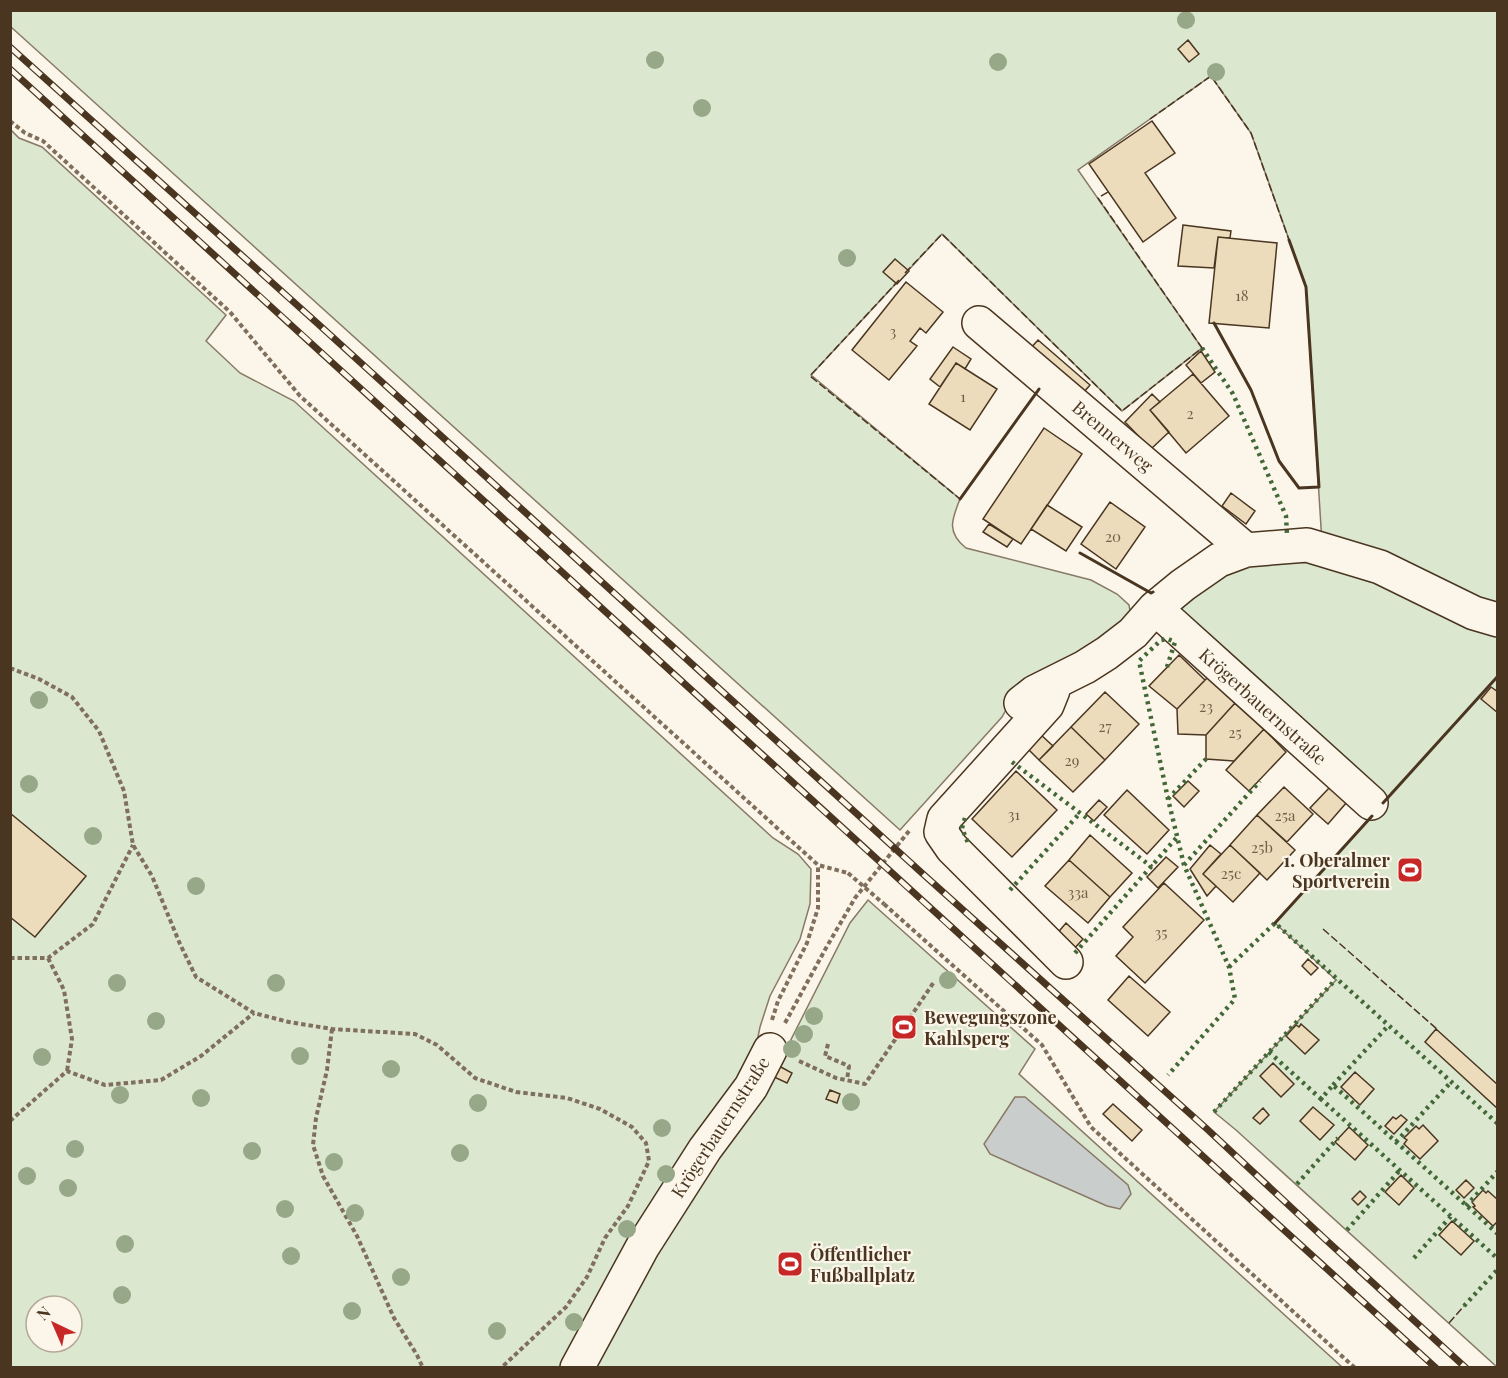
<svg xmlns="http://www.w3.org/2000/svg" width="1508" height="1378" font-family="'Playfair Display',serif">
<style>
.green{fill:#dce7d0;stroke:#887966;stroke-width:1.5;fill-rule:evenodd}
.water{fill:#c9cecd;stroke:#887966;stroke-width:1.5}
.building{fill:#ecdcbc;stroke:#4a3520;stroke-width:1.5}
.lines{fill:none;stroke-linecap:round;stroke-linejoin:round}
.minor-casing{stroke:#4a3520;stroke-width:36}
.path{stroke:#7f6f5c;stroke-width:4;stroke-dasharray:4.5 3;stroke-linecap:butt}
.minor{stroke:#fbf6e9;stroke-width:33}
.rail-casing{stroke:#4a3520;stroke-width:7}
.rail{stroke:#fbf6e9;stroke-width:4.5;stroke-dasharray:14;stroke-linecap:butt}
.path-bridge{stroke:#7f6f5c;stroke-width:4;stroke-dasharray:4.5 3;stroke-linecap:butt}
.hedge{stroke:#436837;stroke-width:4.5;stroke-dasharray:3 4.5;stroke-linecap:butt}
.fence{stroke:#4a3520;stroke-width:1.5;stroke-dasharray:8 3;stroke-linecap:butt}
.wall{stroke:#4a3520;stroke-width:3}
.tree{fill:#96a887}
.labels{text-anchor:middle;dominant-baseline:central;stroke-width:4.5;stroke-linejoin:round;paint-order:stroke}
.number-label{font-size:15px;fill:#725f47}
.street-label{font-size:18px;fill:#4a3520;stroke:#fbf6e9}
.poi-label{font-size:18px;font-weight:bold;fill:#4a3520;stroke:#fbf6e9;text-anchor:start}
</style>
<rect width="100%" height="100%" fill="#fbf6e9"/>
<path class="green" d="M11,10L1497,11V608L1322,543L1306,287L1251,133L1211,76L1078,170L1202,348L1122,411L942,234L811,375L960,499C952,519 946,532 966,548L1091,580L1117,594L1129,605L1131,616L1122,625L1011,701L1002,717L900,830L11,27Z
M10,129L19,138L42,147L226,315L206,341L240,373L294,401L773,838L798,854L811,869L810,904L800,939L770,996L760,1027L753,1061L565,1367H11ZM36,1306H72V1342H36Z
M1270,559L1327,563L1497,631V1367L1236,1130L1214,1112L1336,980L1275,923L1371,817L1176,610L1225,570Z
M868,900L1035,1049L1019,1074L1342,1367L589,1368L640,1270L772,1077L850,923Z"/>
<path class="water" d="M1015,1097H1025L1128,1185L1131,1194L1120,1209L1107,1206L990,1154L984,1144Z"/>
<path class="building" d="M1188,40L1199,54L1189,62L1178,49Z
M1152,121L1175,153L1145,173L1176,218L1143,242L1089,164Z
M1183,225L1231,231L1230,238L1218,237L1214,268L1178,266Z
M1218,237L1277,243L1269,328L1209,323Z
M895,259L909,271L897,284L883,272Z
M906,282L943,312L926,333L920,328L910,341L917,346L889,380L852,350Z
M1038,340L1090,385L1084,392L1029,350Z
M953,347L971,359L965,369L956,363L940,387L930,379Z
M1201,351L1215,372L1201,383L1186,365Z
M956,363L997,389L970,430L929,404Z
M1193,374L1229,416L1186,453L1150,410Z
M1152,394L1160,402L1150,410L1169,432L1151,449L1125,422Z
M1044,428L1082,454L1021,544L983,519Z
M1231,493L1255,511L1246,524L1222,506Z
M1110,502L1145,527L1116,569L1081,544Z
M1047,505L1082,527L1066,551L1031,529Z
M989,524L1013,539L1007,547L983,532Z
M1179,655L1205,680L1177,709L1149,686Z
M1208,677L1235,703L1206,735L1178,734L1177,709Z
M1491,687L1498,692V713L1481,699Z
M1105,692L1139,724L1105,760L1071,727Z
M1235,703L1264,729L1234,761L1206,759V735Z
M1071,727L1105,760L1073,792L1039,760Z
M1264,729L1286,752L1249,791L1226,770Z
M1040,734L1053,746L1039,760L1026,747Z
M1016,771L1057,810L1012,857L972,819Z
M1188,781L1199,791L1184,807L1173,796Z
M1284,787L1313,814L1287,842L1257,815Z
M1330,787L1347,802L1328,824L1310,808Z
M1127,790L1169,830L1147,854L1104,815Z
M1099,800L1107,807L1094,821L1086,814Z
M10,813L86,876L35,937L10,917Z
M1257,815L1295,850L1267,880L1230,845Z
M1090,835L1132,873L1110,897L1069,860Z
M1210,845L1221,854L1203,874L1216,886L1207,896L1190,869Z
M1230,845L1260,873L1233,902L1203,874Z
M1166,857L1178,867L1158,888L1147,877Z
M1069,860L1110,897L1088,923L1045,886Z
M1164,883L1204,920L1145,983L1116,956L1133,937L1123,927Z
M1066,923L1083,939L1072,951L1055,936Z
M1308,959L1318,968L1311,975L1302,966Z
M1129,976L1170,1012L1148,1036L1108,1000Z
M1301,1024L1319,1040L1305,1054L1286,1036L1296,1025L1299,1027Z
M1436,1029L1498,1085V1109L1425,1042Z
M1273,1063L1294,1084L1281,1097L1260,1076Z
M779,1066L792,1073L787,1083L774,1077Z
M1355,1072L1374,1089L1360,1105L1341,1087Z
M830,1090L840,1094L837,1103L826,1099Z
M1113,1104L1142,1130L1132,1141L1103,1114Z
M1313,1107L1334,1125L1320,1140L1300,1121Z
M1263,1108L1269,1115L1260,1124L1253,1118Z
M1401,1115L1407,1120L1394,1134L1385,1126L1393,1117L1396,1119Z
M1423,1125L1438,1141L1420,1159L1404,1144L1407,1140L1404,1138L1416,1126L1419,1129Z
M1349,1127L1368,1145L1355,1160L1335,1142Z
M1401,1175L1414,1188L1399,1205L1385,1192Z
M1466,1180L1474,1188L1464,1198L1456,1190Z
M1483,1190L1486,1193L1488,1191L1498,1200V1221L1493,1226L1473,1207L1475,1206L1472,1202Z
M1360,1191L1366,1197L1358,1205L1352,1199Z
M1452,1221L1474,1241L1461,1255L1439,1235Z"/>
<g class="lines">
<g class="minor-casing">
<path id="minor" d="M979,323L1246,550
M1155,608L1371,803
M1053,690L1047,705L944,819L941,832L952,848L1066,962
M1021,703L1035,692L1085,667L1107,653L1133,633L1155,608L1183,585L1219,560L1246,550L1307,545L1380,567L1474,613L1498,620
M577,1368L643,1246L705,1149L751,1087L770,1050"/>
</g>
<path class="path" d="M10,121L25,133L43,141L230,312L300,396L818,865L848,873
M10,668L39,679L72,697L99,731L124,791L133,845L152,876L180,944L196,977L254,1013L289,1022L332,1029L415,1034L437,1045L475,1078L516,1092L567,1098L600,1109L632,1127L646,1143L649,1161L628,1206L605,1238L587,1277L566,1307L501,1368
M884,904L1042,1045L1091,1127L1355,1368
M10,958H48L93,924L133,845
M48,958L64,990L72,1039L67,1071
M772,1020L778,1001L807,943L818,908V865
M785,1023L826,948L855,898L909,831
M332,1029L327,1070L316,1118L313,1145L323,1176L357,1236L394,1318L417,1355L423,1368
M828,1044L825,1056L849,1066L847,1080
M799,1061L836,1078L865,1084L934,982
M10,1121L67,1071L105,1085L161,1080L201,1056L254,1013"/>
<use href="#minor" class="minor"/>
<g class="rail-casing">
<path id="rail" d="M10,47L317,323L923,874L1207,1129L1325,1239L1466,1368
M10,69C486,502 960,936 1436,1368"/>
</g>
<use href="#rail" class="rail"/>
<path class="path-bridge" d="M848,873L884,904"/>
<path class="hedge" d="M1202,348L1233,394L1286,516L1287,535
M1167,667L1175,642L1168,639L1161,640L1139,661L1168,799L1184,865L1229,967L1235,999L1168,1075
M1012,762L1152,867
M1168,799L1206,759
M965,818L962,828L968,843
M1184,865L1260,781
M1010,890L1080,813
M1075,953L1178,836
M1229,967L1275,923L1498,1124
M1269,1052L1321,1099
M1333,1085L1388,1026
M1214,1112L1336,979
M1396,1142L1451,1082
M1297,1184L1338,1138
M1466,1206L1498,1171
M1347,1230L1400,1170
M1498,1234L1333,1085L1321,1099L1498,1259
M1414,1258L1451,1216
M1464,1306L1498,1269"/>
<path class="fence" d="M1150,119L1211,76L1251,133L1289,240
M905,273L942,234L1122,411L1202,348L1098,198L1108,192
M899,280L810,376L960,499
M1323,929L1438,1030
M1449,1323L1464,1306"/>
<path class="wall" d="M1214,323L1251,390L1279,461L1299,488L1319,487L1306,287L1289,240
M960,499L1039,389
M1080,553L1151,593L1153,592
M1383,803L1498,676
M1275,923L1372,816"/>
</g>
<g class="tree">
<circle cx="1186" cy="20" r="9"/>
<circle cx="655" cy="60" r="9"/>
<circle cx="998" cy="62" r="9"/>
<circle cx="1216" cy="72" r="9"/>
<circle cx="702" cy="108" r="9"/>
<circle cx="847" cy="258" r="9"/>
<circle cx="39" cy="700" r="9"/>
<circle cx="29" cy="784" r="9"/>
<circle cx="93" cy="836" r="9"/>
<circle cx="196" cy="886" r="9"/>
<circle cx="948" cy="980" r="9"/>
<circle cx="117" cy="983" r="9"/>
<circle cx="276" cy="983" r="9"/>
<circle cx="814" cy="1016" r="9"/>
<circle cx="156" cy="1021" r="9"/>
<circle cx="804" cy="1034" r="9"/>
<circle cx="792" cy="1049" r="9"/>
<circle cx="300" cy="1056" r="9"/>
<circle cx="42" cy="1057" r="9"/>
<circle cx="391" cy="1069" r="9"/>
<circle cx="120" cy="1095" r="9"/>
<circle cx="201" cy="1098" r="9"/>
<circle cx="851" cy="1102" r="9"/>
<circle cx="478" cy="1103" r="9"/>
<circle cx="662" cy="1128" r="9"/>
<circle cx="75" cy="1149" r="9"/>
<circle cx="252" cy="1151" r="9"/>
<circle cx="460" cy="1153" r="9"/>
<circle cx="334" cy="1162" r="9"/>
<circle cx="666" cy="1174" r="9"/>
<circle cx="27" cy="1176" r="9"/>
<circle cx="68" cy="1188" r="9"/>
<circle cx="285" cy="1209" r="9"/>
<circle cx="355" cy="1213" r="9"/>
<circle cx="627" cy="1229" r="9"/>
<circle cx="125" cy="1244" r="9"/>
<circle cx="291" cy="1256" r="9"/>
<circle cx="401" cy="1277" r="9"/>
<circle cx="122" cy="1295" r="9"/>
<circle cx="352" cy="1311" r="9"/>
<circle cx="574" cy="1322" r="9"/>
<circle cx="497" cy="1331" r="9"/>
</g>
<defs>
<g id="stadium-square" transform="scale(1.35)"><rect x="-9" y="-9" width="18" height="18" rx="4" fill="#c62828" stroke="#fbf6e9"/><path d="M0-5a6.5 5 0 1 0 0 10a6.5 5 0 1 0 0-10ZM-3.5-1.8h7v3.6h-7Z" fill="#fff"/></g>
</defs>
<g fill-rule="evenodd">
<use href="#stadium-square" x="1410" y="870"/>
<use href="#stadium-square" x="904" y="1027"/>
<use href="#stadium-square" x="790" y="1264"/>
</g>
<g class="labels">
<g class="number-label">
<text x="1242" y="295">18</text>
<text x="893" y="331">3</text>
<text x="963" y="396">1</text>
<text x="1190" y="413">2</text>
<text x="1113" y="536">20</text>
<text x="1206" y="706">23</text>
<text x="1105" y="726">27</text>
<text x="1235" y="732">25</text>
<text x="1072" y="760">29</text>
<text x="1014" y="814">31</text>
<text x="1285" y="815">25a</text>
<text x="1262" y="847">25b</text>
<text x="1231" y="873">25c</text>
<text x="1078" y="892">33a</text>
<text x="1161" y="932">35</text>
</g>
<g class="street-label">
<text transform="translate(1113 436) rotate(40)">Brennerweg</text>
<text transform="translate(1263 706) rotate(42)">Krögerbauernstraße</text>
<text transform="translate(720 1127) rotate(-57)">Krögerbauernstraße</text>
</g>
<g class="poi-label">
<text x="1390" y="860" text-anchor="end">1. Oberalmer<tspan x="1390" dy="21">Sportverein</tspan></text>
<text x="924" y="1017">Bewegungszone<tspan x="924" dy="21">Kahlsperg</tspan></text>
<text x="810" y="1254">Öffentlicher<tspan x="810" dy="21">Fußballplatz</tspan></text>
</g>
</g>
<rect width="1508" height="1378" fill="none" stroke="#4a3520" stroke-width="24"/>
<g transform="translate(54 1324) rotate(316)"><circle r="28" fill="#fbf6e9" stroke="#b4a999" stroke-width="1.5"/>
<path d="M0-4.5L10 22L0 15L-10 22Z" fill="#c62828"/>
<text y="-9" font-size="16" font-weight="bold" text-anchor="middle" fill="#4a3520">N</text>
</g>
</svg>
